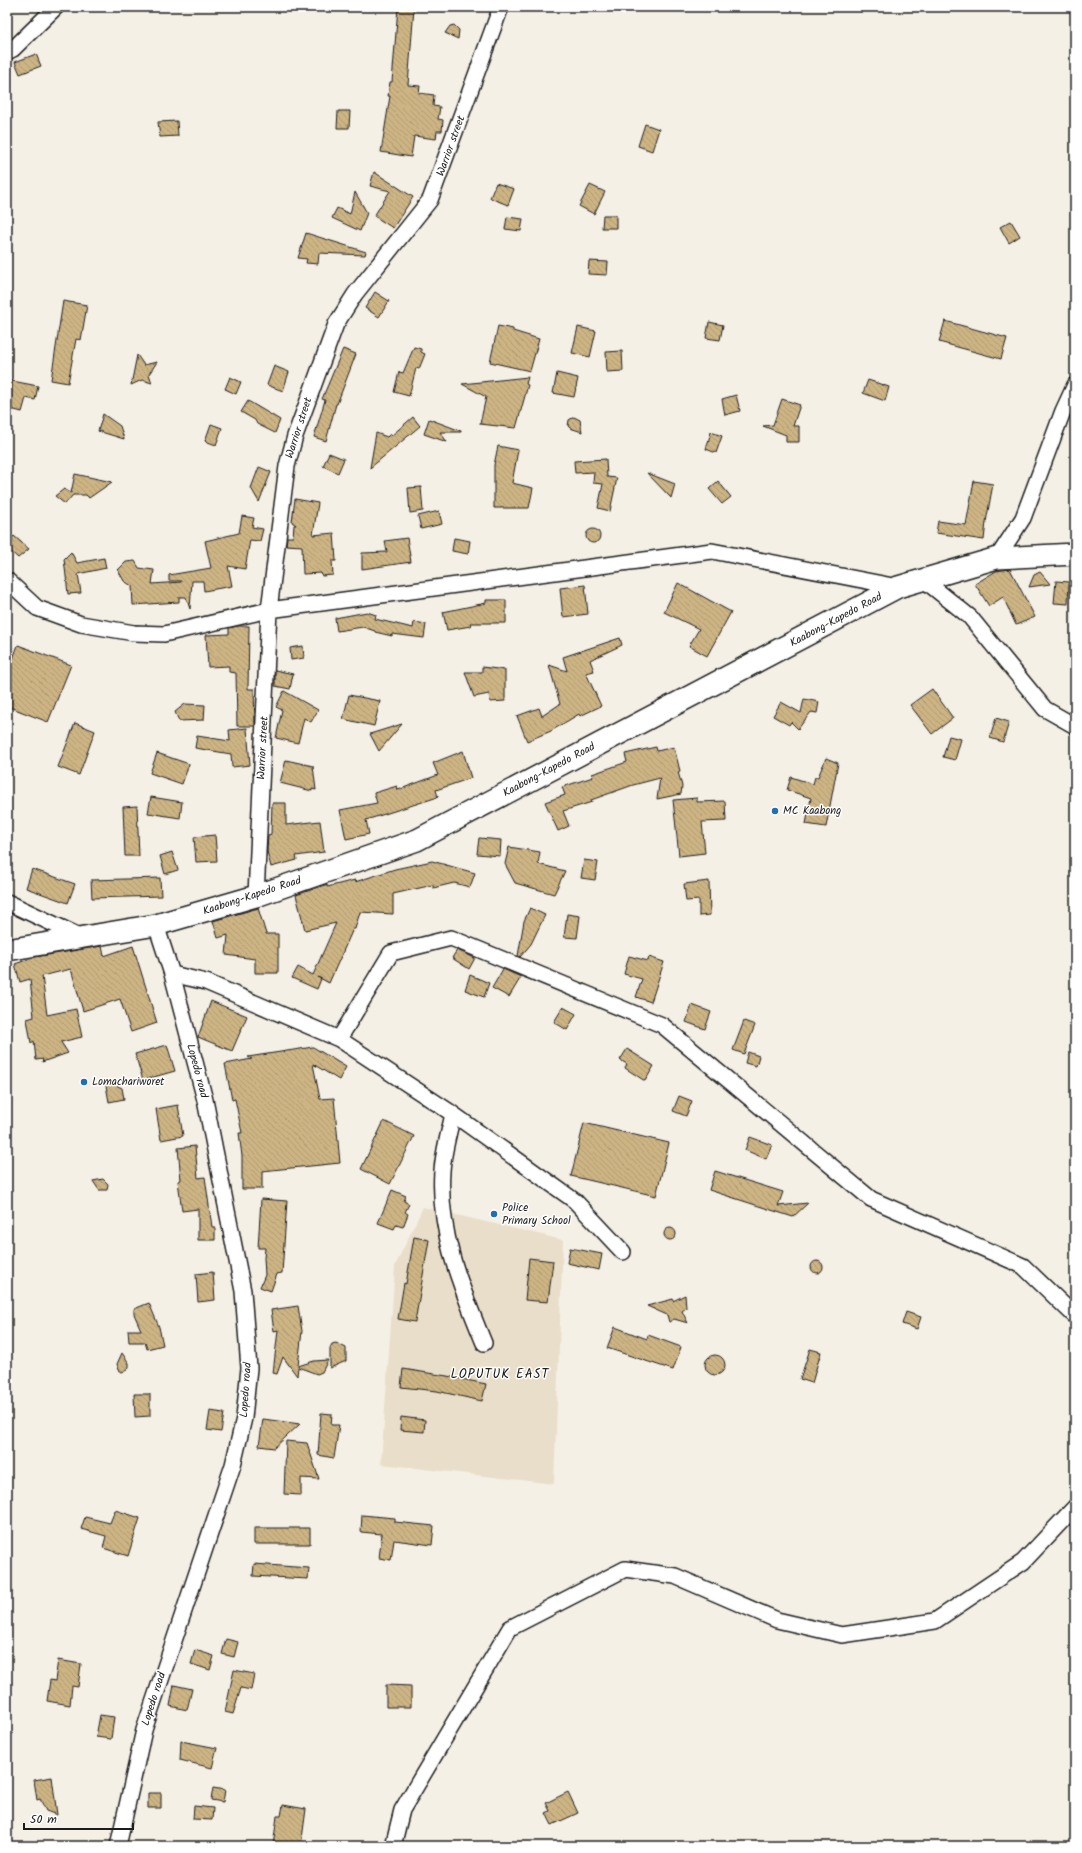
<svg xmlns="http://www.w3.org/2000/svg" width="1082" height="1853" font-family="Kalam,sans-serif">
<style>
.built{fill:#e9dec9}
.building{fill:url(#building-back-hatch);stroke:#1c1c1c}
.lines{fill:none;stroke-linecap:round;stroke-linejoin:round}
.minor-casing{stroke:#1c1c1c;stroke-width:18}
.secondary-casing{stroke:#1c1c1c;stroke-width:24}
.minor{stroke:#fff;stroke-width:15}
.secondary{stroke:#fff;stroke-width:21}
.poi-dot{fill:#1f6fb2;stroke:#fff;stroke-width:1.5}
.labels{text-anchor:middle;dominant-baseline:central;stroke-width:3;stroke-linejoin:round;paint-order:stroke}
.street-label{font-size:11px;fill:#1c1c1c;stroke:#fff}
.poi-label{font-size:11px;fill:#1c1c1c;stroke:#fff;text-anchor:start}
.quarter-label{font-size:13px;letter-spacing:1px;fill:#1c1c1c;stroke:#fff}
</style>
<defs>
<pattern id="building-back-hatch" width="6" height="6" patternUnits="userSpaceOnUse"><rect width="6" height="6" fill="#cdb484"/><path d="M-1 5l2 2M0 0l6 6M5-1l2 2" fill="none" stroke="#af9a71"/></pattern>
</defs>
<rect width="100%" height="100%" fill="#f5f0e6"/>
<filter id="ink" filterUnits="userSpaceOnUse"><feTurbulence type="fractalNoise" baseFrequency=".025" numOctaves="2"/><feDisplacementMap in="SourceGraphic" scale="8" xChannelSelector="R" yChannelSelector="G"/><feConvolveMatrix kernelMatrix="1 2 1 2 8 2 1 2 1" color-interpolation-filters="sRGB"/></filter>
<g filter="url(#ink)">
<path class="built" d="M423,1207L563,1240L554,1484L381,1464L395,1266Z"/>
<path class="building" d="M398,7L414,8L408,85L420,86L419,93L434,95L433,106L440,107L438,119L443,120L442,131H437L436,139L414,136L411,157L381,152L390,96H388L390,82H392Z
M454,25L459,30L458,39L445,33L450,26Z
M36,54L41,66L20,74L15,62Z
M338,111H350L349,128H337Z
M177,121L178,136L160,137L158,122Z
M645,124L659,129L652,151L638,146Z
M374,172L413,197L393,228L374,216L390,191L370,186Z
M496,183L514,189L508,205L490,198Z
M590,185L605,192L594,214L579,206Z
M355,192L367,213L360,231L332,218L337,208L350,214Z
M603,215H616V228H602Z
M507,217L523,219L521,231L505,229Z
M1011,221L1020,236L1009,243L1000,227Z
M306,233L366,252L365,255L319,253L318,264L306,263L307,259L298,258Z
M589,261L608,262L607,275L588,274Z
M375,292L389,301L379,317L365,308Z
M63,301L87,305L81,340L76,339L68,383L51,380Z
M945,321L1007,338L1001,359L939,342Z
M709,322L723,325L720,340L706,338Z
M498,326L513,329V331L539,339L530,371L490,362Z
M578,327L596,331L590,357L572,353Z
M414,347L421,349V352L425,354L419,369L416,368L409,396L394,392L399,372L403,373Z
M343,349L356,354L337,404H336L326,441L314,437L325,400L322,399Z
M622,351L623,371L607,372L606,352Z
M137,355L144,365L157,362L149,374L152,383L142,380L131,385Z
M274,366L289,372L283,391L267,385Z
M557,373L578,378L574,397L553,393Z
M230,377L241,382L236,394L225,389Z
M528,377L526,384L528,385L516,428L480,424L486,397L462,384Z
M7,380L38,386L35,400L26,398L22,412L7,408Z
M868,380L889,387L885,401L863,393Z
M736,395L740,411L725,415L722,399Z
M782,399L800,405L793,426H799V442H786V435L763,426L773,425Z
M248,401L280,420L275,433L257,424L255,420L241,412Z
M103,414L120,426L124,439L98,431Z
M413,417L420,426L370,468L376,433L387,437L390,434L391,436Z
M574,417L580,420L582,432L570,428L568,426L569,420Z
M429,419L461,431V432H440L447,442L424,434Z
M211,424L222,428L216,445L205,441Z
M711,432L722,436L716,453L706,449Z
M498,446L518,450L512,483L533,488L529,508H494V465Z
M329,453L344,459L338,473L323,466Z
M606,459L607,477L617,478L610,511L598,508L603,484L593,483L594,472L575,473L574,461Z
M259,467L271,472L259,502L251,488Z
M647,473L675,484L671,498Z
M75,474L112,482L89,498L86,495H73L65,504L55,496L64,489L71,493Z
M718,481L731,497L722,504L709,489Z
M974,481L993,484L986,522L984,540L936,533L938,521L966,525Z
M421,487L423,511L410,513L408,488Z
M295,499L318,503L313,535L334,533L336,561H332L333,575L322,576L321,573L303,574L302,546L286,545L287,537H293L294,525H296L292,522Z
M439,511L442,524L421,529L418,516Z
M242,516L254,518L252,527L263,529L260,541L250,540L245,569L228,566L232,586L204,591L203,581H192L190,609L186,597H179V602L133,605L132,586L124,581L118,570L126,562L135,561L139,568L154,570L152,584L181,582V581H169V575L211,568L205,541L239,533Z
M586 536a7 7 0 1 1 14 0a7 7 0 1 1-14 0Z
M14,536L29,549L18,558L7,548V543Z
M407,538L411,562L362,569V553L387,552L385,541Z
M454,538L470,541L468,554L452,551Z
M71,552L77,563L104,558L106,568L78,574L81,593L68,594L64,559Z
M1010,569L1035,617L1016,625L1003,597L989,606L975,584L996,571Z
M1040,572L1050,584L1029,587L1034,575Z
M1056,581L1069,582L1068,604L1054,603Z
M678,583L731,612L707,656L689,646L699,629L664,612Z
M585,585L588,614L563,617L560,588Z
M486,600H506V623H470L471,626L447,630L443,612L486,603Z
M367,612L376,615L375,619L413,628L414,622L426,624L424,638L392,634V636L375,632V631L363,627L337,631L335,618Z
M238,626H249L248,689H254L255,726H237L236,673L229,672V666L208,667L206,635L229,634V628Z
M620,638L622,645L590,660L594,671L586,673L601,706L580,716L579,714L551,731L527,741L517,716L539,708L542,716L560,704L549,665L567,671L563,657Z
M18,645L71,665L48,722L7,706V675Z
M303,646L304,658L291,660L290,648Z
M482,667L505,670V701L490,702L489,694L474,697L465,672H482Z
M275,670L293,674L290,689L275,686Z
M932,689L953,718L932,734L910,705Z
M284,691L318,710L311,722L304,718L298,743L276,738L282,710L276,707Z
M349,695L380,701L374,726L343,719Z
M804,699L819,702L817,713L811,712L798,729L791,722L789,725L773,716L781,702L801,713Z
M185,704L205,705L204,720L179,721L175,712Z
M996,718L1009,722L1003,742L990,738Z
M75,723L95,731L79,775L58,767Z
M402,724L379,751L370,734Z
M247,728L250,765L232,767L231,754L195,748L197,736L230,741L229,730Z
M949,736L961,739L955,760L943,757Z
M656,747L657,751L674,747L680,771L678,772L682,786L681,794L657,799L660,778L633,785L591,800L592,802L563,811L569,826L558,831L545,802L565,795L562,787L593,777L592,774L627,762L625,754Z
M463,751L471,778L436,790L438,797L366,820L369,834L346,839L340,810L377,803L374,793L397,786L398,790L438,775L433,763Z
M157,753L189,764L182,784L150,773Z
M826,758L838,763L826,827L806,824L811,798L787,790L791,777L813,784L815,777H818Z
M286,760L313,766L316,790L312,789V791L280,783Z
M151,797L182,802L180,818L148,813Z
M697,798V802L725,801L726,821L702,822L705,853L679,856L673,800Z
M272,803H286V825L320,821L324,852L296,856L297,860L271,867L267,851L268,835L271,834Z
M137,806L139,856H125L123,807Z
M215,835L217,861L196,862L194,837Z
M479,838L501,840L500,856L477,854Z
M509,847L540,852L538,864L565,871L554,894L515,883L505,864Z
M172,852L178,870L165,874L160,856Z
M584,860L598,862L595,880L581,878Z
M432,861L475,873L470,887L454,883L433,888V885L393,894V914L360,912L355,929H353L329,983L318,977L321,979L317,989L292,978L298,967L313,975L336,923L305,930L296,895L325,885L327,884V887L355,880V882L395,869Z
M32,869L75,884L68,903L26,888Z
M160,878L161,896L92,898L91,880Z
M709,881L710,915L699,916V900L686,901L684,884Z
M258,908L266,934H278V973H255V959L226,955L228,935L218,938L213,921Z
M530,908L545,915L531,944L520,957L518,956L524,921Z
M567,914L580,916L577,938L564,937Z
M102,946L104,956L133,946L157,1023L131,1032L120,999L83,1011L71,969L42,976L47,1015L76,1009L82,1037L61,1042L68,1053L42,1062L43,1059L36,1060L34,1041L31,1043L27,1019L34,1017L30,979L20,982L15,964L35,957Z
M457,950L475,958L469,969L452,958Z
M629,956L648,961L649,957L664,962L651,1002L636,997L642,979L624,974Z
M503,969L521,977L509,997L492,988Z
M470,975L489,983L484,997L465,990Z
M211,1001L247,1016L232,1051L198,1037Z
M692,1005L711,1012L705,1029L686,1022Z
M563,1007L576,1014L567,1030L554,1022Z
M744,1021L755,1025L744,1054L733,1050Z
M167,1045L175,1071L143,1080L135,1054Z
M313,1047L346,1067L339,1080L313,1064L320,1099L334,1098L340,1163L262,1171V1189H242V1156L239,1133H242L235,1099L232,1100L225,1064L252,1059L248,1057Z
M627,1049L654,1066L645,1081L625,1068L627,1064L620,1060Z
M748,1052L759,1056L756,1066L745,1063Z
M105,1080L122,1088L124,1099L109,1102Z
M679,1096L692,1101L686,1116L673,1111Z
M178,1105L183,1136L161,1140L156,1109Z
M384,1121L414,1136L390,1184L361,1169Z
M584,1123L669,1143L656,1196L571,1176Z
M750,1137L772,1145L766,1159L745,1150Z
M195,1146L198,1178L205,1177L212,1227H215V1240H198V1209L182,1211L178,1181L181,1180L178,1148Z
M715,1171L783,1192L778,1206L808,1203L793,1217L709,1190Z
M103,1179L108,1184L107,1190H99L93,1181Z
M392,1190L406,1196L404,1201L409,1204L405,1212L408,1214L403,1227L396,1225L394,1229L378,1223Z
M261,1199L287,1201L282,1273L277,1274L271,1291L260,1287L265,1275L264,1258L265,1248H258Z
M664 1234a6 6 0 1 1 12 0a6 6 0 1 1-12 0Z
M414,1237L429,1240L415,1322L398,1319L404,1283L406,1284Z
M570,1248L602,1254L599,1270L567,1263Z
M529,1258L553,1261L548,1302L525,1300Z
M811 1267a6 6 0 1 1 12 0a6 6 0 1 1-12 0Z
M213,1272L215,1300L198,1302L196,1274Z
M685,1295L686,1308L682,1311L688,1323L674,1319L669,1322L667,1315L647,1306L673,1299V1301Z
M149,1303L159,1327L163,1345L147,1349L145,1342H129L128,1330H141L134,1314V1309Z
M298,1306L302,1331L298,1366L314,1361L328,1360L322,1372L317,1374L298,1367L297,1376L283,1357L277,1374L273,1373L278,1330L274,1331L271,1310Z
M906,1312L921,1317L917,1329L902,1324Z
M615,1327L647,1339L648,1335L681,1347L673,1370L607,1348Z
M336,1343L346,1348V1361L330,1368V1348L332,1344Z
M810,1349L821,1352L812,1383L800,1379Z
M122,1353L129,1363V1367L127,1370L122,1372L119,1370L117,1364Z
M705 1365a10 10 0 1 1 20 0a10 10 0 1 1-20 0Z
M403,1369L447,1376L486,1384L482,1401L437,1391L401,1387Z
M134,1394H150V1416L135,1417Z
M210,1411L224,1413L221,1432L207,1430Z
M321,1413L332,1414L331,1425H339L334,1458L318,1455Z
M401,1417L425,1420L424,1432L400,1430Z
M263,1419L300,1424L274,1448L259,1446Z
M286,1441L307,1443L319,1479L301,1478V1495L284,1494Z
M115,1510L140,1518L128,1556L103,1548L106,1536L81,1529L85,1517L110,1523Z
M362,1515L395,1518V1522L434,1526L432,1545L394,1540L391,1560L379,1558L382,1534L361,1532Z
M254,1528H310V1544H254Z
M254,1564L309,1568L308,1579L253,1576Z
M226,1639L238,1642L234,1657L222,1654Z
M195,1650L214,1656L210,1670L191,1664Z
M58,1660L81,1664L78,1687L72,1686L70,1705L47,1701L50,1680L55,1681Z
M234,1670L254,1674L251,1690L241,1688L233,1714L225,1712Z
M174,1685L192,1689L187,1710L170,1706Z
M386,1685L411,1686V1707H386Z
M100,1715L114,1717L111,1739L96,1737Z
M181,1741L217,1748L212,1768L180,1760Z
M52,1777L57,1815L46,1811L40,1799L37,1800L34,1780Z
M213,1788L225,1790L223,1802L211,1800Z
M568,1792L578,1813L552,1825L546,1813L550,1811L546,1803Z
M148,1793H161V1808H148Z
M283,1805L306,1809L301,1846H273L277,1816H281Z
M194,1806L213,1808L212,1820L193,1819Z"/>
<g class="lines">
<g class="minor-casing">
<path id="minor" d="M7,52L13,49L56,7
M997,558L1023,518L1063,411L1075,385
M7,580L37,608L81,624L134,633L164,634L269,610L712,551L898,587
M924,580L970,617L1045,709L1075,726
M256,896L269,610L287,466L295,436L336,324L355,294L430,200L501,7
M7,902L83,938
M172,974L206,982L339,1039L453,1114L575,1201L623,1252
M339,1039L391,953L451,938L662,1025L871,1199L1023,1266L1075,1316
M453,1114C449,1133 443,1153 442,1171C438,1233 461,1287 484,1343
M118,1846L144,1730L233,1465L244,1418L249,1368L243,1291L205,1100L172,974L156,925
M393,1846L402,1810L510,1628L625,1569L675,1576L777,1620L842,1635L935,1621L1023,1562L1075,1507"/>
</g>
<g class="secondary-casing">
<path id="secondary" d="M7,950L156,925L256,896L417,840L898,587L997,558L1075,554"/>
</g>
<use href="#minor" class="minor"/>
<use href="#secondary" class="secondary"/>
</g>
</g>
<g class="poi-dot">
<circle cx="775" cy="811" r="4"/>
<circle cx="84" cy="1082" r="4"/>
<circle cx="494" cy="1214" r="4"/>
</g>
<g class="labels">
<g class="street-label">
<text transform="translate(451 146) rotate(-70)">Warrior street</text>
<text transform="translate(299 428) rotate(-72)">Warrior street</text>
<text transform="translate(836 620) rotate(-28)">Kaabong-Kapedo Road</text>
<text transform="translate(263 748) rotate(-87)">Warrior street</text>
<text transform="translate(549 770) rotate(-28)">Kaabong-Kapedo Road</text>
<text transform="translate(252 896) rotate(-18)">Kaabong-Kapedo Road</text>
<text transform="translate(197 1071) rotate(75)">Lopedo road</text>
<text transform="translate(246 1390) rotate(-86)">Lopedo road</text>
<text transform="translate(154 1699) rotate(-72)">Lopedo road</text>
</g>
<g class="poi-label">
<text x="783" y="811">MC Kaabong</text>
<text x="92" y="1082">Lomachariworet</text>
<text x="502" y="1208">Police<tspan x="502" dy="13">Primary School</tspan></text>
</g>
<g class="quarter-label">
<text x="500" y="1374">LOPUTUK EAST</text>
</g>
</g>
<rect width="1082" height="1853" fill="none" stroke="#fff" stroke-width="24"/>
<rect x="12" y="12" width="1058" height="1829" fill="none" stroke="#1c1c1c" stroke-width="1.5" filter="url(#ink)"/>
<path d="M24 1823v6h109v-6" fill="none" stroke="#1c1c1c" stroke-width="2"/>
<text x="30" y="1823" font-size="12" fill="#1c1c1c" stroke="#ffffff" stroke-width="3" paint-order="stroke">50 m</text>
</svg>
